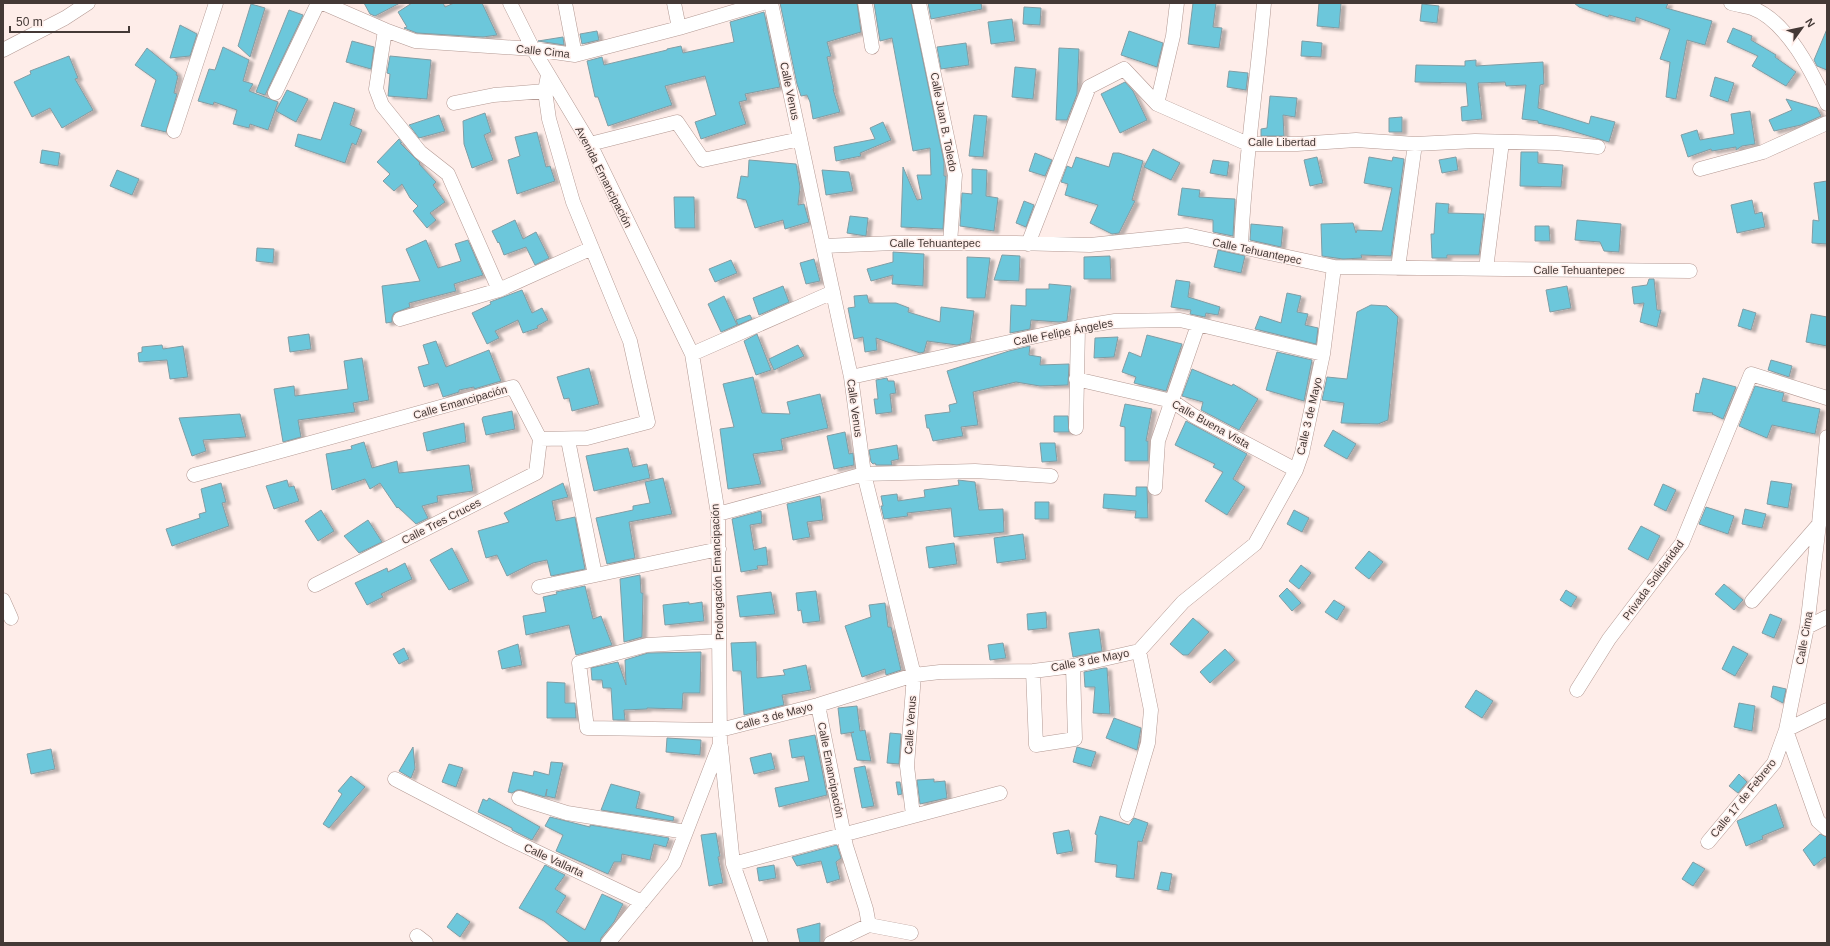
<svg xmlns="http://www.w3.org/2000/svg" width="1830" height="946" font-family="Helvetica,sans-serif">
<style>
.building{fill:#6cc7db;stroke:#819da4;filter:url(#shadow)}
.lines{fill:none;stroke-linecap:round;stroke-linejoin:round}
.minor-casing{stroke:#b49a94;stroke-width:15}
.minor{stroke:#fff;stroke-width:14}
.labels{text-anchor:middle;dominant-baseline:central;stroke-width:3;stroke-linejoin:round;paint-order:stroke}
.street-label{font-size:11px;fill:#443936;stroke:#feede9}
</style>
<defs>
<filter id="shadow"><feDropShadow dx="4.5" dy="2.5" stdDeviation="1" flood-color="#0004"/></filter>
</defs>
<rect width="100%" height="100%" fill="#feede9"/>
<path class="building" d="M364,3H400L375,16L370,14Z
M412,3H443L445,7L454,3H482L497,35L483,37L417,33L404,28L407,27L398,12Z
M780,3H857L861,32L827,42L831,56L827,57L834,89H833L840,112L813,119L810,102L807,95L801,96L797,84Z
M874,3H911L944,162V176H946L943,229L901,227L903,167L917,200L922,199L917,175H931L930,148L913,151L892,38L880,41Z
M928,3H981L982,9L931,19Z
M1193,3H1216L1213,27L1222,28L1219,48L1188,44Z
M1319,3H1341L1339,28L1317,26Z
M1574,3H1668L1666,8L1712,21L1705,45L1687,40L1676,99L1666,97L1670,62L1660,59L1670,29L1636,17L1635,22L1609,15L1608,17L1579,7Z
M251,4L265,8L250,57L238,46Z
M1422,4L1439,6L1437,23L1420,21Z
M1024,7L1041,8L1040,25L1023,24Z
M289,10L303,15L265,95L256,92Z
M764,12L780,87L745,94L747,100L739,102L746,124L701,139L695,122L716,115L705,76L665,86L672,105L608,126L598,97H595L587,61L602,57L604,65L667,50V49L681,46L683,53L734,42L730,22Z
M1012,19L1015,41L991,44L988,22Z
M180,25L197,34L190,56L170,58Z
M1733,28L1752,36L1751,40L1776,55L1775,57L1796,72L1786,86L1752,66L1758,56L1727,42Z
M1827,29V70L1817,66L1814,60Z
M597,31L599,40L582,44L580,34Z
M1129,31L1163,43L1157,67L1121,55Z
M563,37L564,45L538,41Z
M352,41L374,47L371,69L346,62Z
M1302,41L1322,43L1321,57L1301,56Z
M966,43L969,65L941,69L937,47Z
M223,47L249,60L243,81L253,84L249,91L278,102L268,130L250,124L249,128L233,124L237,110L214,102L213,105L198,101L209,69L215,70Z
M147,48L177,73L176,75L178,76L174,93L177,94L166,132L141,126L156,80L135,65Z
M1059,48L1079,49L1077,94L1067,120H1056Z
M69,56L78,78L75,79L93,110L62,128L50,108L32,117L14,82L31,74L30,71Z
M390,56L431,60L427,99L388,96L390,74L387,73Z
M1476,60V66L1543,62L1544,84L1540,85L1538,108L1589,124L1591,116L1615,122L1609,142L1562,128L1538,123V121L1522,119L1526,85L1506,86L1505,82L1478,83L1482,119L1462,121L1461,107L1468,106L1466,83L1415,82L1416,65L1465,66V61Z
M1015,67L1036,69L1033,99L1012,97Z
M1229,71L1248,73L1246,90L1227,87Z
M1715,77L1734,83L1728,102L1710,96Z
M1125,82L1133,91L1147,120L1120,133L1101,94Z
M287,90L308,99L296,122L276,111Z
M1270,96L1297,98L1295,117L1283,115L1284,136H1261V129L1267,128Z
M1786,99L1817,108L1821,116L1801,125L1774,131L1769,120L1792,110Z
M334,102L355,109L350,125L362,130L356,145L352,143L345,163L295,146L298,134L321,140Z
M1750,111L1755,144L1742,146L1736,150V147L1712,151L1711,149L1688,157L1681,135L1697,130L1700,140L1734,134L1731,114Z
M485,113L491,132L484,135L493,160L472,168L464,144L463,121Z
M439,115L445,131L419,138L409,125Z
M974,115L987,116L983,157L969,156Z
M1402,117V132H1389V118Z
M883,122L891,140L860,153L861,156L836,161L834,147L875,139L870,128Z
M537,132L546,167L550,166L555,181L517,194L508,160L520,156L515,137Z
M399,139L402,143H400L420,163L419,164L436,182L433,185L445,202L430,213L436,220L427,228L413,211L418,206L410,198L402,184L394,191L383,181L390,174L377,162Z
M1153,149L1180,163L1171,180L1144,167Z
M42,150L60,153L58,166L40,163Z
M1521,152H1538V163L1563,165L1561,187L1520,186Z
M1035,153L1052,160L1045,176L1029,171Z
M1113,153H1119L1143,161L1132,200L1135,201L1119,233L1112,234L1090,223L1098,205L1065,195L1068,184L1061,182L1067,166L1072,168L1076,157L1109,167Z
M1317,157L1323,183L1310,186L1304,160Z
M1369,157L1392,161L1393,157L1404,159L1391,256L1361,255L1362,258L1343,259L1322,256L1321,224L1353,223L1356,233L1357,230L1382,231L1392,188L1364,183Z
M1456,157L1458,170L1442,173L1439,160Z
M749,160L796,164L800,187L798,205L804,204L809,222L785,229L783,220L755,228L746,200L737,198L741,176L748,177Z
M1213,160L1229,162L1227,176L1210,173Z
M972,169L987,170L986,196L998,198L994,231L960,226L962,193L972,194Z
M117,170L139,179L132,195L110,186Z
M822,170L849,172L853,191L826,195Z
M1827,181V244L1812,243L1813,220L1819,221L1814,183Z
M1182,188L1200,190L1199,197L1235,199L1233,236L1213,232V220L1178,215Z
M674,197H694L695,228H675Z
M1752,200L1755,214L1762,212L1765,227L1737,233L1731,205Z
M1024,201L1034,205L1026,227L1016,223Z
M1436,203L1449,204L1448,213L1484,214L1479,255H1447V258H1432L1431,234H1434Z
M850,216L868,218L866,236L847,233Z
M515,220L523,239L536,232L549,258L535,265L526,247L504,255L499,242L498,243L492,231Z
M1577,220L1621,224L1619,252L1604,251L1600,242L1575,240Z
M1251,224L1283,227L1281,247L1250,240Z
M1535,226H1549L1550,241H1535Z
M426,240L438,268L461,261L455,244L468,240L483,275L454,284L456,291L409,303L410,307L394,313L392,317V322L386,323L382,286L420,281L406,249Z
M257,248L274,249L273,263L256,261Z
M1218,250L1245,256L1241,273L1214,267Z
M893,252L924,254L923,286L892,284L893,275L871,281L867,269L893,262Z
M1002,255L1020,256L1019,281L994,280Z
M1110,256L1111,279H1084V257Z
M967,257L990,258L985,298H967Z
M814,259L820,281L806,284L800,263Z
M731,260L737,273L715,282L709,269Z
M1649,279H1654L1657,310H1661L1657,327L1640,322L1644,303L1634,304L1632,287L1647,285Z
M1176,280L1190,282L1188,297L1220,307L1218,315L1206,313L1205,317L1190,314L1191,310L1171,307Z
M1049,284L1071,286L1067,321L1059,322L1031,320L1030,329L1010,333L1011,305L1026,306V289H1049Z
M783,286L789,302L759,315L753,298Z
M1567,286L1571,308L1550,312L1546,290Z
M522,290L532,313L542,308L548,320L537,326L538,328L523,333L518,320L495,331L499,338L487,344L472,313L491,304L490,302Z
M1287,293L1301,296L1297,312L1308,314L1305,325L1318,328L1316,344L1255,329L1260,316L1281,323Z
M867,295L869,303H896L909,308L908,312L940,322L941,307L974,311L970,342L957,345L927,341L924,352L920,353L876,338L877,350L865,352L863,337L854,339L848,308L855,307L854,296Z
M724,296L737,325L721,332L708,304Z
M1371,305L1387,306L1398,317L1388,420L1378,424L1341,423L1344,403L1322,400L1327,377L1347,379L1357,312Z
M1743,309L1756,313L1751,330L1738,326Z
M1811,314L1827,317V346L1806,342Z
M750,315L752,319L738,325L736,320Z
M309,334L311,349L290,352L288,337Z
M757,334L771,370L756,375L744,341Z
M1147,335L1182,344L1166,391L1134,383L1136,377L1122,372L1129,352L1141,357Z
M1118,337L1114,357L1094,358L1095,338Z
M436,341L446,367L489,350L501,381L474,389V387L459,390V392L443,397L438,383L424,387L418,367L429,364L423,345Z
M162,345L163,349L183,346L188,377L170,379L167,360L139,362L138,353L142,352V347Z
M798,345L804,356L774,370L769,359Z
M1030,346L1029,355L1041,357L1040,365L1069,364L1068,385L1040,386L1016,382L973,392L978,425L961,427L963,436L933,441L929,428H927L925,415L950,412L949,405L957,403L947,371L1009,351Z
M1277,352L1312,360L1304,401L1266,390Z
M362,358L369,400L353,403L355,412L298,420L301,437L283,442L274,389L294,386L295,396L348,389L344,361Z
M1771,360L1792,366L1789,377L1768,370Z
M589,368L599,404L572,411L569,398L564,399L557,377Z
M1192,369L1232,386L1233,384L1258,399L1239,430L1201,410L1203,402L1182,396Z
M753,377L762,413L790,414L787,402L820,394L828,428L781,439L783,450L753,454L761,484L728,489L720,429L734,427L723,384Z
M887,378L888,381H894L896,393L890,394L892,412L876,414L874,399H878L876,380Z
M1703,378L1736,387L1723,419L1712,414L1713,413L1693,411L1696,393L1699,394Z
M1755,386L1784,393L1782,401L1820,409L1815,434L1772,425L1767,438L1739,426Z
M1125,404L1152,409L1146,441H1148V461H1125V427L1120,426Z
M512,411L515,429L486,435L482,419L483,417Z
M240,414L246,437L203,440L206,451L192,456L179,418Z
M1054,416H1068L1069,432H1054Z
M1186,421L1247,454L1233,479L1245,487L1227,515L1205,501L1223,472L1213,467L1215,464L1175,445Z
M464,423L466,442L427,451L423,433Z
M1333,430L1356,444L1347,459L1324,446Z
M845,432L849,454L853,453L854,465L834,469L827,436Z
M364,442L372,468L397,461L399,473L469,465L473,491L437,496L438,502L422,506L428,518L416,524L398,507L397,508L380,483L370,489L365,479L332,490L326,454L352,449L351,446Z
M1040,443H1055L1057,461L1042,462Z
M897,445L899,459L891,461L892,465H876L875,463L873,464L871,462L869,450Z
M628,448L633,467L647,464L650,478L594,491L586,456Z
M663,478L672,514L629,522L635,558L607,564L596,518L633,510V506L650,503L645,482Z
M287,480L289,487L294,486L299,501L274,509L266,486Z
M958,480L975,482L979,510L1003,509L1004,532L954,537L951,508L907,513L908,516L884,519L881,506H883L881,496L897,494L898,501L925,497L924,490L959,485Z
M1771,481L1792,484L1788,508L1767,504Z
M221,483L226,502L222,503L229,526L172,546L166,529L200,518L199,514L206,512L201,489Z
M563,483L568,497L552,501L556,521L575,517L585,569L551,576L547,560L533,563L507,576L497,555L486,558L478,531L509,522L504,513Z
M1663,484L1676,490L1666,511L1654,505Z
M1136,487H1147L1148,518H1135L1136,511L1103,508L1104,494L1136,496Z
M820,496L823,520L807,522L810,537L793,540L787,504Z
M1035,502H1049V519H1035Z
M1706,507L1734,516L1728,534L1699,524Z
M1745,509L1766,514L1762,528L1742,524Z
M321,510L334,531L318,541L305,521Z
M1294,510L1309,518L1302,532L1287,524Z
M761,511L762,523L750,525L754,550L766,547L768,565L757,566L758,569L741,572L732,519Z
M368,520L382,542L359,553L344,536Z
M1641,526L1660,536L1648,560L1628,549Z
M1023,534L1026,559L997,563L994,538Z
M954,543L957,564L929,568L926,547Z
M452,548L469,581L449,590L430,560Z
M1369,551L1383,562L1369,579L1355,568Z
M405,563L412,579L381,594L383,597L367,605L355,583L387,568L388,572Z
M1301,565L1311,573L1299,589L1289,581Z
M640,575L641,593H643L642,637L624,642L620,579Z
M1724,584L1743,600L1734,610L1715,594Z
M585,586L593,619L601,616L612,645L576,655L569,625L526,635L523,616L546,612L543,597L557,594L556,592Z
M1287,588L1301,603L1292,611L1279,596Z
M1566,590L1577,597L1571,607L1560,600Z
M816,591L820,621L803,623L801,610L798,611L796,593Z
M771,592L775,614L740,617L737,596Z
M1334,600L1345,607L1337,620L1325,612Z
M689,602V604L702,602L704,621L665,625L663,605Z
M885,603L888,627H891L901,670L886,675L885,669L862,677L845,626L871,617L869,605Z
M1046,612L1047,628L1028,630L1027,614Z
M1770,614L1782,619L1774,638L1762,633Z
M1193,618L1209,632L1188,655H1183L1170,644Z
M1099,629L1102,651L1073,657L1069,633Z
M756,642L757,678L785,675L783,670L806,665L811,690L782,695L784,705L744,715L741,671H733L731,643Z
M1003,643L1006,658L990,660L988,645Z
M518,644L522,665L502,669L498,651Z
M1733,646L1748,654L1735,676L1722,669Z
M404,648L409,659L399,664L393,654Z
M1225,649L1235,660L1210,683L1200,672Z
M701,652L700,693H683L682,709L647,708V709L624,710L625,720H613L611,688H603L602,680H592L591,668L618,662L626,685L625,660L648,653Z
M1104,668H1107L1110,714L1093,713L1095,687H1085L1084,672Z
M547,682L565,683V703H575L576,718H547Z
M1773,686L1786,689L1783,703L1771,697Z
M1476,690L1493,701L1482,718L1465,707Z
M1739,703L1755,706L1752,731L1734,727Z
M857,706L860,731L865,730L871,761L857,760L851,733L854,732L841,734L838,708Z
M1114,718L1141,728L1137,750L1106,738Z
M890,733L901,734L899,764L887,763Z
M815,735L827,795L779,807L775,788L809,781L804,756L792,758L789,740Z
M667,738L701,740L700,755L666,752Z
M413,747L415,768L411,778L399,771Z
M1077,747L1096,752L1091,767L1073,762Z
M51,749L55,769L31,774L27,754Z
M771,753L775,769L754,774L750,758Z
M551,762L563,763L555,798L546,796L547,789L545,797L521,790H517L512,793L508,792L513,772L533,776L534,771L549,775Z
M449,764L463,768L456,787L442,782Z
M865,766L874,806L862,808L854,768Z
M1739,774L1747,782L1738,793L1729,786Z
M351,776L365,787L329,828L323,824L342,794L338,791Z
M934,779V782L945,781L947,798L920,804L917,780Z
M896,782H900L902,794L898,795Z
M611,784L640,792L636,808L674,817L673,821L601,810Z
M489,798L540,827L532,840L512,830V828L478,812L483,799L487,801Z
M1776,804L1784,827L1762,836L1763,839L1746,846L1737,821Z
M1100,816L1129,825L1134,818L1148,823L1142,842L1138,841L1134,879L1116,877L1117,865L1095,862L1097,835L1095,834Z
M550,817L590,827V825L669,838L666,847L654,844L650,860L622,854L621,862H614L608,874L556,851L563,835L545,826Z
M1069,830L1073,851L1057,854L1053,833Z
M716,833L720,856L718,857L723,883L709,886L701,835Z
M1820,834L1827,837V860L1825,857L1814,866L1803,850Z
M837,845L841,858L836,862L840,879L827,883L821,861L797,866L792,857Z
M1693,862L1705,869L1693,886L1682,879Z
M545,865L565,875L555,889L566,896L556,912L585,930L602,894L623,904L614,922L601,938L600,943H570L544,921L519,908Z
M774,865L776,878L759,881L757,868Z
M1161,872L1172,874L1169,891L1157,889Z
M457,913L470,922L460,937L447,927Z
M820,923V943H800L797,929Z"/>
<g class="lines">
<g class="minor-casing">
<path id="minor" d="M323,3L385,30L415,41L533,49L575,55L679,28L763,3
M510,3L533,49L590,144L692,354L718,514L720,744L674,863L608,943
M565,3L575,55
M674,3L679,28
M771,3L851,377L864,474L914,675L907,766L913,815
M865,3L872,47
M919,3L955,175L950,243
M1731,3C1737,5 1745,6 1752,8C1787,21 1812,72 1827,104
M385,30L376,89L382,105L420,152L448,174L499,290
M3,50L65,18L88,3
M275,93L318,3
M454,103L494,95L545,91
M1157,104L1173,36L1177,3
M174,131L216,3
M590,144L677,122L703,160L800,139
M1700,169L1763,152L1827,123
M1028,244L1089,87L1124,69L1157,104L1248,144H1297L1356,140L1415,144L1475,141L1556,143L1598,147
M824,246L894,243H1016L1090,245L1187,235L1334,267L1690,271
M1241,247C1244,165 1257,85 1264,3
M1398,268L1415,144
M1486,269L1502,142
M400,319L499,290L592,248
M692,354L833,292
M851,377L1078,327L1115,321L1180,320L1323,354
M1076,379L1172,401L1194,416L1296,470
M1076,428L1078,327
M1827,437L1819,524L1807,627L1786,730L1818,821L1827,829
M540,439L587,438L648,422L630,341L573,202L549,119L545,91L548,75
M568,440L595,575
M194,475L513,387L540,439
M1155,488L1158,441L1198,325
M718,514L864,474L975,471L1051,476
M315,585L536,473L540,439
M539,587L719,549
M3,600L11,618
M1752,601L1820,523
M1807,627L1827,617
M719,641L647,645L579,663L587,728L720,730L818,705L914,675L940,672L1033,671L1073,666L1139,651L1183,602L1255,544L1296,470L1302,453L1323,354L1334,267
M1033,671L1036,745L1075,739L1073,666
M1577,690L1609,639L1682,543L1751,374L1827,398
M818,705L846,846L866,909L869,925
M721,747L733,864L761,943
M395,779L510,839L642,902
M519,798L567,813L686,832
M1127,814L1148,743L1151,710L1139,651
M1708,842L1774,763L1786,730L1827,710
M733,864L1000,793
M417,936L426,943
M831,943L869,925L911,933"/>
</g>
<use href="#minor" class="minor"/>
</g>
<g class="labels">
<g class="street-label">
<text transform="translate(543 51) rotate(6)">Calle Cima</text>
<text transform="translate(790 91) rotate(78)">Calle Venus</text>
<text transform="translate(944 122) rotate(79)">Calle Juan B. Toledo</text>
<text x="1282" y="142">Calle Libertad</text>
<text transform="translate(604 177) rotate(63)">Avenida Emancipación</text>
<text x="935" y="243">Calle Tehuantepec</text>
<text transform="translate(1257 251) rotate(12)">Calle Tehuantepec</text>
<text x="1579" y="270">Calle Tehuantepec</text>
<text transform="translate(1063 332) rotate(-11)">Calle Felipe Ángeles</text>
<text transform="translate(460 402) rotate(-16)">Calle Emancipación</text>
<text transform="translate(855 408) rotate(82)">Calle Venus</text>
<text transform="translate(1309 416) rotate(-77)">Calle 3 de Mayo</text>
<text transform="translate(1211 424) rotate(29)">Calle Buena Vista</text>
<text transform="translate(441 521) rotate(-27)">Calle Tres Cruces</text>
<text transform="translate(717 572) rotate(-92)">Prolongación Emancipación</text>
<text transform="translate(1653 580) rotate(-54)">Privada Solidaridad</text>
<text transform="translate(1804 638) rotate(-80)">Calle Cima</text>
<text transform="translate(1090 660) rotate(-11)">Calle 3 de Mayo</text>
<text transform="translate(774 716) rotate(-15)">Calle 3 de Mayo</text>
<text transform="translate(910 725) rotate(-86)">Calle Venus</text>
<text transform="translate(831 770) rotate(79)">Calle Emancipación</text>
<text transform="translate(1743 798) rotate(-51)">Calle 17 de Febrero</text>
<text transform="translate(554 860) rotate(25)">Calle Vallarta</text>
</g>
</g>
<rect width="1830" height="946" fill="none" stroke="#443936" stroke-width="8"/>
<g transform="translate(1802 28) rotate(57)" stroke="#feede9" stroke-width="3" paint-order="stroke">
<path d="M0-3L7 15L0 10L-7 15Z" fill="#443936"/>
<text y="-6" font-size="11" font-weight="bold" text-anchor="middle" fill="#443936">N</text>
</g>
<path d="M10 26v6h119v-6" fill="none" stroke="#443936" stroke-width="2"/>
<text x="16" y="26" font-size="12" fill="#443936" stroke="#feede9" stroke-width="3" paint-order="stroke">50 m</text>
</svg>
